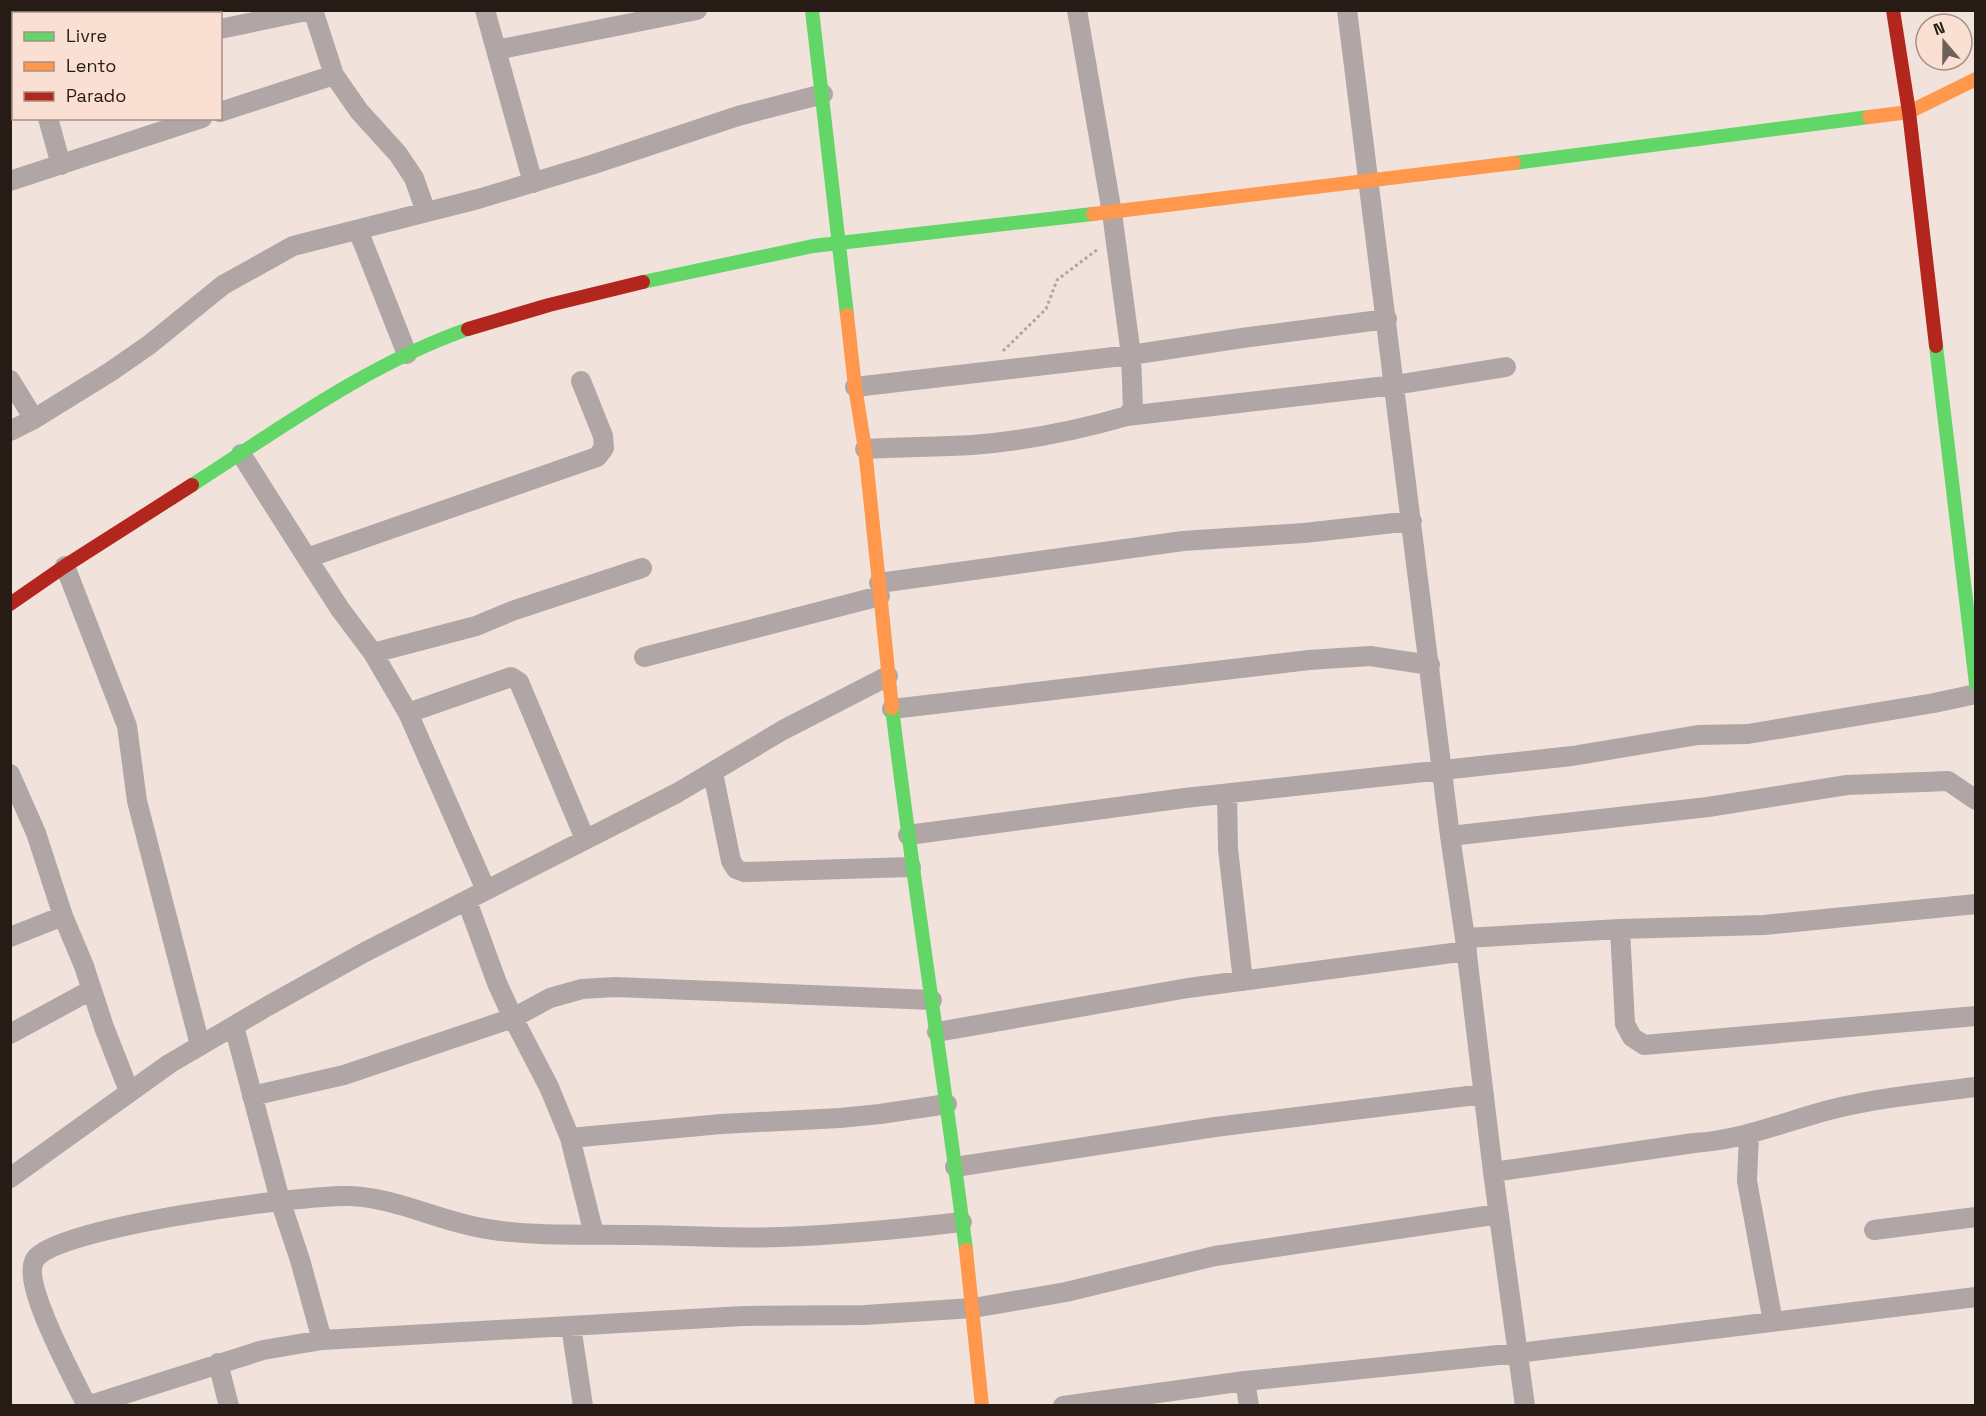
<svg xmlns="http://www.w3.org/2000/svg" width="1986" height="1416" font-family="'Space Grotesk',sans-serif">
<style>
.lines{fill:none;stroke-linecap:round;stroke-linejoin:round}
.path{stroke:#aea6a2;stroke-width:3;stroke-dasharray:3 3;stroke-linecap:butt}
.street{stroke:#b0a6a6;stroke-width:20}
.fast{stroke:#63d668;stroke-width:14}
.slow{stroke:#ff974d;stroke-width:14}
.jam{stroke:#b3261e;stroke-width:14}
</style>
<rect width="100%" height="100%" fill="#f1e2dc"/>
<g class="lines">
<path class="path" d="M1003,351L1046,309L1057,280L1098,249"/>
<path class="street" d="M16,10L17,14
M145,10L146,14
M313,10L334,75L359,111L398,154L414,178L426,212
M485,10L533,183
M1347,10L1450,836L1465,938L1493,1172L1525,1406
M220,29L311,10
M496,50L697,10
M220,112L334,75
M48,118L61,165
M10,181L202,118
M358,230L407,354
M10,380L34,419
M855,387L1131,355L1242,338L1387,319
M1127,416L1395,385L1506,367
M10,431L34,419L110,372L149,345L223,285L293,246L478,199L591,165L738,116L823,94
M865,449C901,447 937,447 972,445C1022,441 1079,430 1127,416L1133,408L1131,355L1112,213L1077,10
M241,454L307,558L340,609L373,653L408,713L486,890
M307,558L597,457L604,448L603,436L581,381
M65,566L127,726L137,801L200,1045
M879,583L1183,541L1304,533L1412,521
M373,653L476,626L512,611L642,568
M644,657L880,596
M892,709L1309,660L1370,656L1430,665
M408,713L511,677L519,682L585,839
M713,773L731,861L736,869L744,872L911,867
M10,774L36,833L63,916L84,966L104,1027L129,1091
M1227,794L1228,849L1243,981
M908,835L1185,798L1572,756L1698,735L1748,734L1934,703L1976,694
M1450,836L1708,807L1847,785L1948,781L1976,800
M467,901L497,983L513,1018L549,1087L570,1138L594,1234
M1620,929L1625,1024L1632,1037L1644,1045L1976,1016
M10,937L63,916
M1465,938L1620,929L1764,925L1976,904
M937,1032L1188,988L1467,951
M10,1034L91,990
M252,1096L344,1075L513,1018L550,998L582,989L615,987L932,1000
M1749,1135L1747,1181L1773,1322
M570,1138L721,1124L840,1118L880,1114L947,1104
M955,1167L1215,1127L1484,1094
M1493,1172L1694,1143C1742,1140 1784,1122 1829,1110C1877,1098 1926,1093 1976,1087
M10,1178L169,1064L266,1007L365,952L677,793L783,730L888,676
M1874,1230L1976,1217
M571,1326L583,1406
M322,1340L743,1316L865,1315L973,1308L1066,1292L1215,1256L1499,1214
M218,1363L229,1406
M1245,1381L1249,1406
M87,1406C75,1380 18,1280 36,1258C63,1226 300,1195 348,1196C396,1197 440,1222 487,1229C535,1237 588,1234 636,1235C684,1235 732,1239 780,1237C841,1235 901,1229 962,1222
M87,1406L263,1350L322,1340L300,1260L280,1200L234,1026
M1063,1406L1245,1381L1518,1353L1976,1297"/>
<path class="fast" d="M812,10L847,315
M1514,163L1869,117
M643,282L813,246L1093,214
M1936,346L1976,684
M192,485C281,428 368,364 468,329
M892,708C914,889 943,1069 966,1250"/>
<path class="slow" d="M1869,117L1909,112L1976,79
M1093,214L1514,163
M847,315L855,387L865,449L892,708
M966,1250L982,1406"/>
<path class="jam" d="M1893,10L1909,112L1936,346
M468,329L549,305L643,282
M10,604L65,566L192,485"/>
</g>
<rect width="1986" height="1416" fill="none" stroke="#271b16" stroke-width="24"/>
<rect x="12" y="12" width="210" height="108" fill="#fadfd3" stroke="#a69187" stroke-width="1.5"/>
<rect x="24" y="32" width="30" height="9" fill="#63d668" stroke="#a69187" stroke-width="1.5"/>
<text x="66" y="42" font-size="18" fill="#271b16">Livre</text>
<rect x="24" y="62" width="30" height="9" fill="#ff974d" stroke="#a69187" stroke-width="1.5"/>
<text x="66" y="72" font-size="18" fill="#271b16">Lento</text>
<rect x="24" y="92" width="30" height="9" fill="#b3261e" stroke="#a69187" stroke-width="1.5"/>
<text x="66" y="102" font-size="18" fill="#271b16">Parado</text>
<g transform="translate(1944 42) rotate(340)"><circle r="28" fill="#fadfd3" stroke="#a69187" stroke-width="1.5"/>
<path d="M0-4.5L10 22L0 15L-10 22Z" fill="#6e615b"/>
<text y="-9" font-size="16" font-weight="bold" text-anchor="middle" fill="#271b16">N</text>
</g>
</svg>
